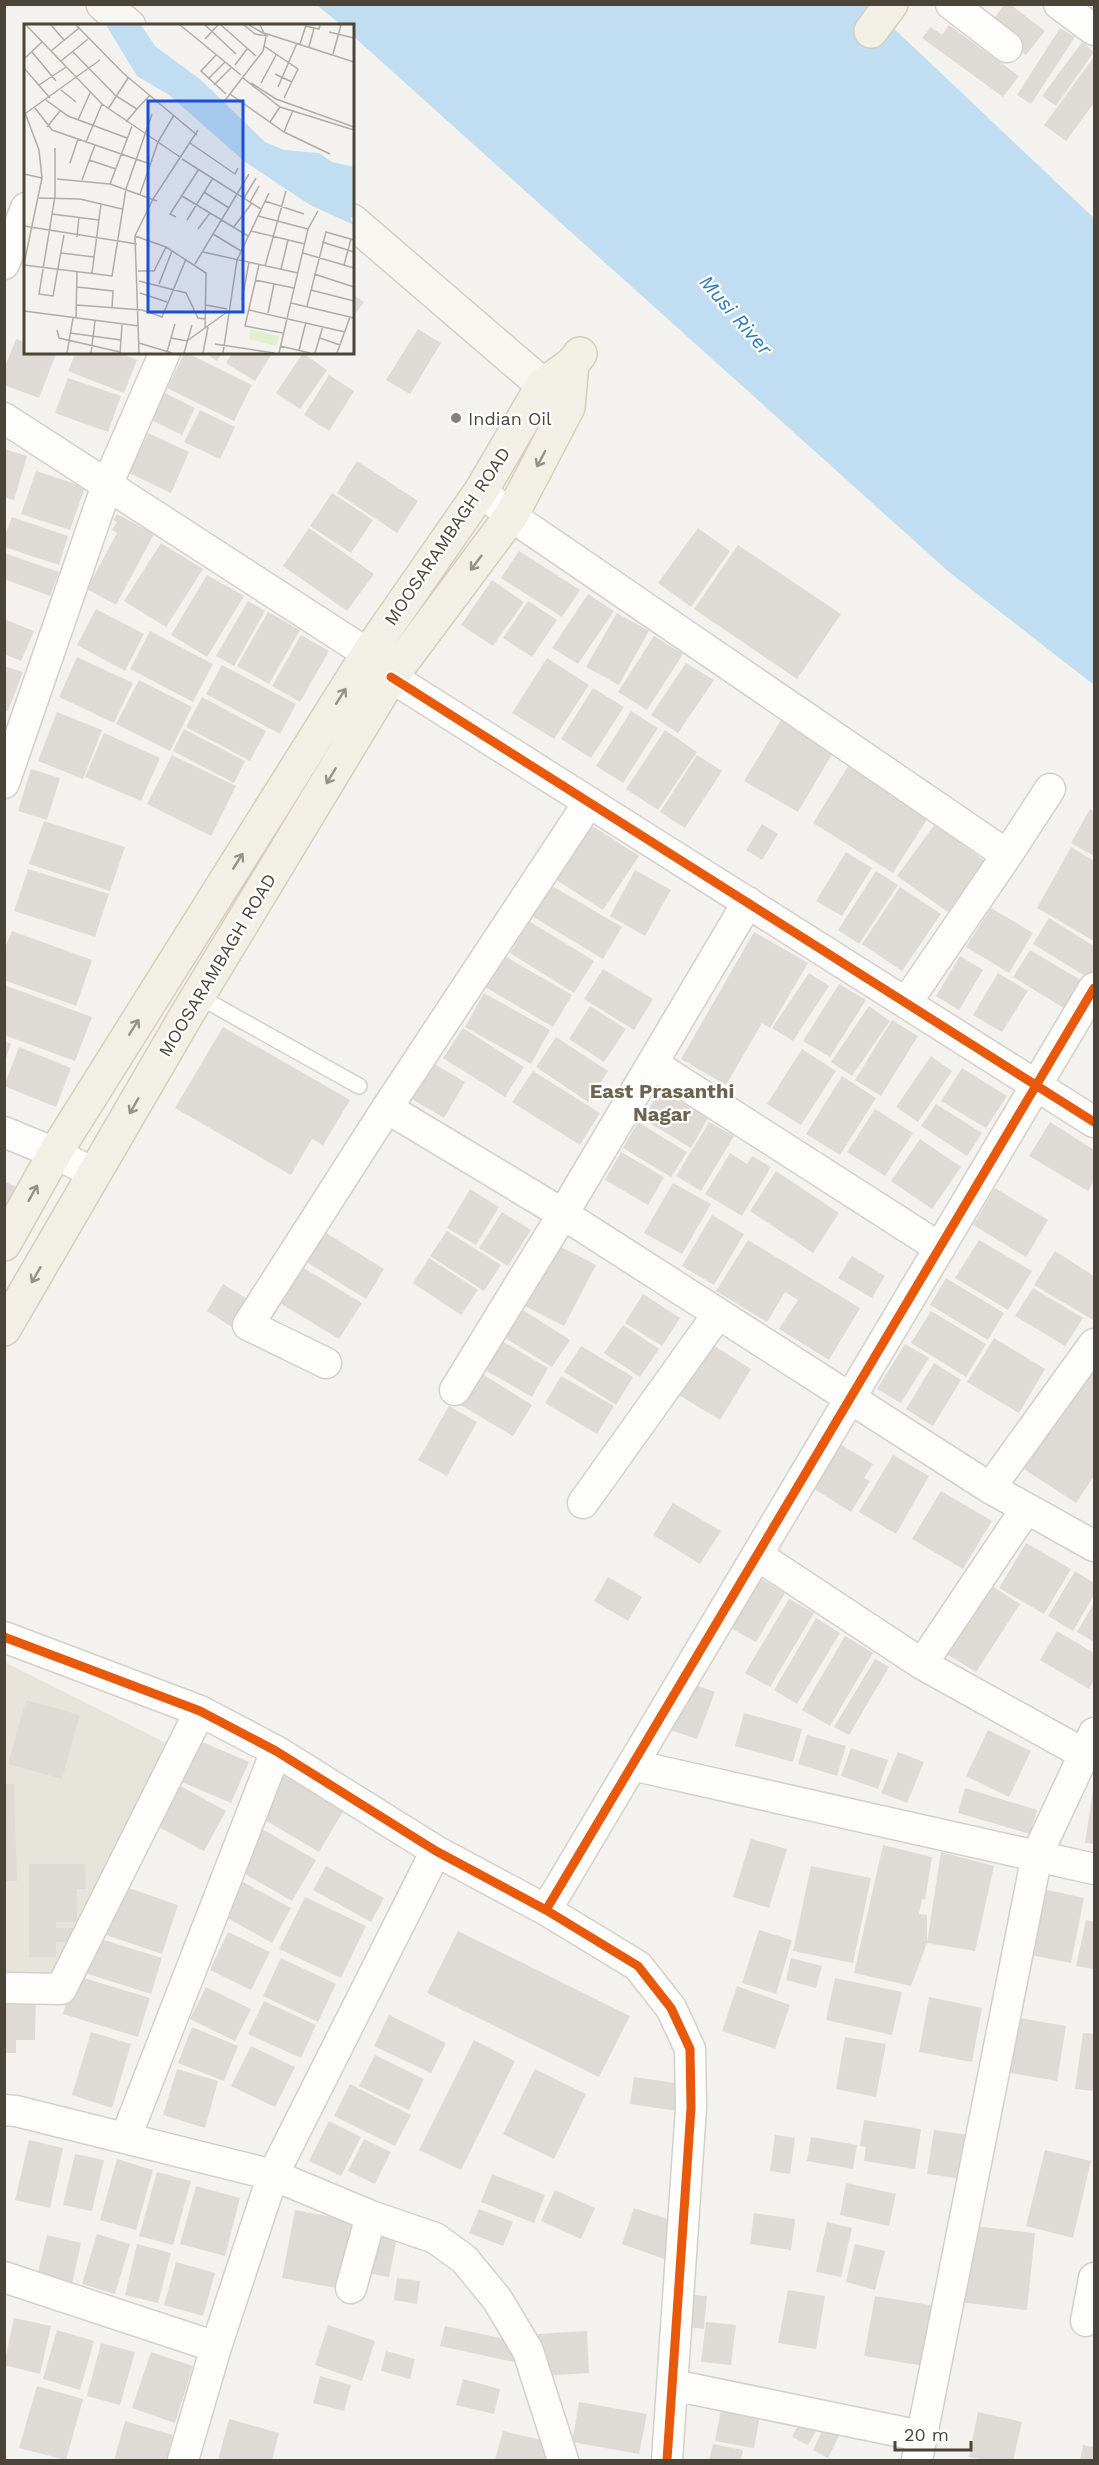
<svg xmlns="http://www.w3.org/2000/svg" width="1099" height="2465" font-family="'Work Sans',sans-serif">
<style>
.residential{fill:#e7e4dc}
.water{fill:#c0ddf1}
.building{fill:#dedbd6}
.lines{fill:none;stroke-linecap:round;stroke-linejoin:round}
.lane-casing{stroke:#d2d0cb;stroke-width:18}
.street-casing{stroke:#d2d0cb;stroke-width:33}
.secondary-casing{stroke:#d3cfc5;stroke-width:36}
.primary-casing{stroke:#d6cebb;stroke-width:36}
.lane{stroke:#fdfdfc;stroke-width:15}
.street{stroke:#fdfdfc;stroke-width:30}
.secondary{stroke:#f7f6f1;stroke-width:33}
.primary{stroke:#f2efe6;stroke-width:33}
.cycleway-casing{stroke:#fff;stroke-width:13}
.cycleway{stroke:#e8590c;stroke-width:9}
.oneway{stroke:#969187}
.poi-dot{fill:#868178;stroke:#fff;stroke-width:2}
.labels{text-anchor:middle;dominant-baseline:central;stroke-width:4.5;stroke-linejoin:round;paint-order:stroke}
.poi-label{font-size:18px;fill:#4b4439;stroke:#fff;text-anchor:start}
.street-label{font-size:18px;fill:#4b4439;stroke:#fff}
.water-label{font-size:20px;font-style:italic;fill:#2e7ab2;stroke:#fff}
.neighbourhood-label{font-size:20px;font-weight:bold;fill:#6e6250;stroke:#fff}
.inset-road{fill:none;stroke:#b0aca6;stroke-width:1.5}
.view{fill:#1d4ed8;fill-opacity:0.15;stroke:#1d4ed8;stroke-width:3}
.inset-edge{fill:none;stroke:#4b4439;stroke-width:3}
</style>
<rect width="100%" height="100%" fill="#f4f2ee"/>
<path class="residential" d="M4,1662L172,1746L61,1981L5,1977Z"/>
<path class="water" d="M317,5H869L1094,218V685L949,572L353,36L352,26L341,25Z"/>
<path class="building" d="M1005,4H1010L1045,31L1026,55L988,26Z
M949,25L1019,76L1003,97L922,38L931,27L942,35Z
M1060,28L1075,37L1031,104L1017,95Z
M1082,42L1094,52L1056,106L1042,96Z
M1094,57V103L1066,141L1044,125Z
M352,294L364,302L352,318Z
M418,329L441,343L410,394L386,380Z
M16,339L26,343V352L56,354L39,398L4,385V369Z
M76,352H118L137,360L124,393L68,371Z
M185,352L252,385L234,421L167,388Z
M204,352H222L217,361Z
M233,352H273L255,381L226,363Z
M303,353L327,370L300,409L276,393Z
M329,375L354,391L329,431L304,415Z
M68,378L121,396L108,432L55,413Z
M165,393L195,408L182,435L151,420Z
M200,410L235,427L220,459L184,442Z
M148,433L189,452L171,493L129,473Z
M4,449L27,456L14,500L4,497Z
M357,461L418,501L397,533L337,493Z
M36,471L85,487L70,530L21,514Z
M332,493L373,520L351,553L310,526Z
M117,514L154,534L116,605L87,589L117,533L112,530L117,522L113,520Z
M12,517L68,536L59,565L4,547V538Z
M309,528L374,574L347,611L283,566Z
M698,528L730,551L691,607L658,583Z
M161,543L203,569L166,627L124,601Z
M738,545L841,614L797,679L694,609Z
M519,551L580,590L562,617L501,578Z
M4,553L59,572L50,596L4,579Z
M207,575L244,596L207,657L171,635Z
M492,580L524,602L493,646L461,625Z
M588,594L614,611L578,664L552,648Z
M248,601L265,611L234,666L216,656Z
M528,601L557,620L532,657L503,638Z
M96,609L144,634L125,671L77,645Z
M268,612L300,630L269,684L237,666Z
M617,613L649,631L619,685L586,667Z
M4,619L34,631L21,661L4,654Z
M150,631L213,664L193,702L130,669Z
M301,635L329,651L300,702L272,686Z
M654,636L683,654L647,710L618,692Z
M77,657L133,683L114,723L59,697Z
M547,658L589,685L554,739L512,713Z
M686,663L714,680L678,733L651,715Z
M222,665L296,704L280,734L206,694Z
M4,666L23,672L8,711L4,710Z
M139,680L192,707L170,751L116,724Z
M593,688L624,707L591,758L561,739Z
M202,697L266,731L250,761L186,727Z
M631,711L658,728L623,783L596,766Z
M57,712L102,730L83,779L38,761Z
M781,720L834,751L798,812L744,781Z
M184,729L245,761L234,783L173,751Z
M665,730L697,752L658,810L626,789Z
M104,733L160,758L141,801L85,777Z
M172,755L236,786L211,836L147,804Z
M697,755L722,771L685,828L660,812Z
M850,763L931,813L893,873L813,823Z
M31,769L60,778L47,820L18,811Z
M1090,809L1094,812V856L1071,843Z
M44,821L125,847L110,891L29,864Z
M588,823L639,856L603,910L552,877Z
M762,824L778,834L762,860L746,850Z
M935,824L985,861L948,912L897,876Z
M1071,847L1094,861V941L1037,908Z
M846,852L872,868L842,916L816,901Z
M28,869L109,894L95,937L14,911Z
M635,870L671,890L645,936L610,916Z
M876,871L898,885L859,944L838,930Z
M552,886L622,927L603,959L530,915L543,894L546,896Z
M900,887L941,914L902,971L862,944Z
M991,908L1033,933L1009,973L966,947Z
M1049,918L1094,946V972L1090,979L1033,944Z
M529,921L594,961L574,993L510,953Z
M12,931L92,960L76,1006L4,980V950Z
M754,932L808,963L770,1028L762,1023L726,1085L681,1059Z
M1030,950L1089,985L1072,1013L1013,977Z
M503,955L572,995L553,1027L485,987Z
M960,956L983,970L959,1010L936,996Z
M603,969L653,999L634,1030L584,999Z
M809,973L829,986L793,1041L772,1028Z
M998,973L1028,991L1002,1032L973,1015Z
M839,984L866,1000L830,1057L803,1041Z
M4,985L92,1017L75,1061L4,1035Z
M484,993L550,1030L531,1064L465,1027Z
M590,1006L626,1029L604,1062L569,1039Z
M869,1006L890,1021L852,1076L831,1062Z
M892,1020L918,1036L881,1096L855,1080Z
M223,1027L350,1100L323,1145L312,1139L291,1175L175,1108Z
M463,1028L524,1067L505,1097L443,1058Z
M556,1037L608,1071L588,1102L536,1067Z
M4,1041L11,1044L5,1061H4Z
M19,1047L71,1068L56,1107L4,1086Z
M802,1049L836,1071L801,1125L767,1104Z
M931,1056L952,1071L918,1122L896,1107Z
M431,1062L465,1082L444,1118L410,1098Z
M962,1068L1007,1096L986,1128L941,1101Z
M533,1071L600,1113L580,1145L512,1102Z
M842,1076L876,1098L840,1155L806,1134Z
M660,1090L708,1118L691,1148L643,1119Z
M936,1104L982,1133L967,1156L921,1126Z
M875,1109L913,1133L885,1176L847,1152Z
M638,1122L687,1152L671,1177L623,1148Z
M709,1122L734,1136L701,1191L676,1176Z
M1050,1122L1094,1150V1181L1088,1191L1029,1156Z
M920,1139L961,1167L932,1209L891,1181Z
M621,1152L664,1177L648,1205L605,1180Z
M730,1153L747,1164L752,1156L771,1167L742,1216L705,1194Z
M776,1171L839,1213L813,1253L750,1211Z
M4,1181L18,1188L4,1213Z
M673,1183L711,1204L682,1254L644,1233Z
M995,1188L1048,1220L1026,1257L973,1225Z
M470,1189L499,1207L476,1245L447,1228Z
M502,1212L531,1230L508,1266L479,1248Z
M712,1215L744,1234L714,1285L682,1266Z
M323,1231L384,1269L366,1299L305,1261Z
M447,1231L501,1265L484,1291L430,1256Z
M748,1240L860,1308L829,1360L779,1329L798,1300L785,1292L767,1322L716,1291Z
M979,1240L1032,1271L1008,1310L955,1278Z
M557,1245L596,1265L564,1326L525,1306Z
M1055,1251L1094,1276L1093,1320L1034,1285Z
M852,1256L885,1276L872,1298L838,1278Z
M429,1258L478,1290L461,1315L413,1283Z
M302,1267L362,1303L339,1339L280,1303Z
M946,1278L1004,1313L988,1340L930,1305Z
M223,1284L252,1302L235,1329L207,1311Z
M1033,1288L1083,1318L1065,1346L1015,1316Z
M643,1294L680,1318L662,1346L625,1323Z
M520,1308L570,1340L552,1367L502,1336Z
M931,1311L986,1344L966,1377L911,1343Z
M623,1325L659,1349L640,1377L604,1353Z
M994,1338L1045,1369L1019,1413L967,1382Z
M502,1341L548,1368L532,1397L485,1370Z
M711,1344L751,1369L720,1420L679,1395Z
M905,1344L929,1358L901,1403L877,1389Z
M581,1346L633,1377L616,1405L564,1372Z
M934,1363L961,1380L933,1426L906,1409Z
M1091,1369L1094,1371V1476L1076,1503L1024,1469Z
M479,1372L532,1405L513,1436L459,1404Z
M561,1376L614,1406L597,1434L545,1403Z
M449,1406L477,1422L447,1476L418,1460Z
M835,1441L873,1464L864,1478L870,1481L851,1512L808,1485Z
M893,1455L929,1476L896,1534L859,1512Z
M941,1491L992,1521L963,1569L912,1539Z
M673,1503L721,1531L700,1564L653,1535Z
M1026,1543L1071,1569L1044,1614L999,1588Z
M748,1571L785,1593L756,1642L718,1621Z
M1075,1571L1094,1583V1595L1073,1631L1048,1616Z
M608,1577L642,1597L628,1621L594,1601Z
M992,1586L1020,1604L976,1672L948,1655Z
M789,1599L814,1613L770,1687L745,1673Z
M1094,1603V1642L1077,1632Z
M816,1618L840,1633L797,1704L774,1690Z
M1057,1631L1094,1653V1680L1089,1689L1040,1660Z
M845,1636L873,1653L830,1726L802,1710Z
M875,1659L889,1667L849,1735L834,1727Z
M688,1682L715,1692L697,1739L670,1730Z
M26,1700L80,1715L62,1779L8,1764Z
M744,1713L802,1729L793,1762L735,1746Z
M988,1730L1031,1751L1009,1797L966,1776Z
M807,1735L846,1746L837,1776L798,1764Z
M193,1738L249,1762L231,1803L175,1779Z
M851,1748L888,1760L878,1789L841,1776Z
M898,1752L924,1762L907,1803L881,1793Z
M285,1775L344,1810L319,1852L260,1817Z
M175,1783L226,1811L204,1851L153,1824Z
M4,1784H14L17,1881H4Z
M965,1788L1037,1810L1030,1834L958,1813Z
M1093,1790H1094V1844L1085,1843Z
M262,1829L316,1860L292,1901L238,1870Z
M751,1839L787,1849L769,1908L733,1897Z
M883,1845L932,1857L925,1900L922,1899L919,1914L927,1915V1943L911,1986L854,1973Z
M941,1852L994,1866L975,1951L927,1943Z
M29,1864H85L86,1889H77V1922H56V1928H74V1942H56V1957H29Z
M326,1866L384,1898L371,1922L313,1890Z
M811,1866L871,1878L853,1963L793,1951Z
M241,1881L291,1908L272,1943L222,1915Z
M123,1886L178,1905L162,1954L106,1935Z
M1038,1888L1084,1898L1071,1963L1025,1954Z
M305,1897L366,1926L341,1978L279,1949Z
M1086,1920L1094,1922V1969L1076,1966Z
M759,1930L792,1940L776,1994L742,1983Z
M458,1931L630,2016L599,2077L427,1993Z
M228,1932L270,1952L251,1990L210,1970Z
M94,1937L162,1958L151,1994L82,1972Z
M281,1958L336,1984L318,2022L263,1996Z
M791,1958L822,1966L816,1988L786,1980Z
M74,1975L150,1998L138,2037L63,2014Z
M835,1978L902,1992L892,2035L826,2020Z
M737,1986L790,2005L775,2049L722,2031Z
M206,1987L251,2009L235,2041L190,2019Z
M4,1993L36,1994L35,2040H16V2053H4Z
M929,1997L982,2008L972,2062L919,2052Z
M264,2001L316,2025L301,2058L248,2034Z
M389,2015L446,2043L431,2073L374,2046Z
M1008,2016L1066,2026L1057,2081L999,2071Z
M192,2027L238,2046L224,2081L178,2063Z
M91,2032L131,2044L112,2108L72,2095Z
M1083,2033L1094,2034V2091L1075,2089Z
M845,2037L886,2044L876,2097L836,2089Z
M474,2040L515,2061L461,2170L419,2150Z
M251,2046L295,2067L275,2107L231,2086Z
M375,2055L424,2079L409,2110L359,2086Z
M177,2069L218,2081L205,2128L163,2115Z
M535,2069L586,2094L554,2159L503,2134Z
M634,2077L689,2085L685,2112L630,2104Z
M350,2084L411,2115L395,2146L334,2116Z
M864,2120L921,2129L915,2169L864,2161L866,2147L860,2146Z
M329,2121L361,2137L341,2176L309,2161Z
M934,2130L969,2135L962,2179L927,2174Z
M775,2135L795,2138L790,2174L770,2171Z
M811,2137L857,2145L853,2169L807,2161Z
M364,2139L391,2152L375,2184L348,2171Z
M29,2140L63,2148L50,2208L15,2200Z
M1045,2150L1091,2161L1073,2238L1026,2226Z
M75,2154L104,2160L92,2211L63,2205Z
M117,2159L153,2170L136,2230L100,2220Z
M157,2172L191,2181L173,2245L139,2236Z
M492,2174L545,2195L534,2223L481,2202Z
M846,2183L896,2194L889,2226L840,2215Z
M196,2186L240,2198L225,2256L180,2244Z
M555,2190L595,2208L581,2239L541,2221Z
M634,2208L676,2222L664,2259L622,2244Z
M479,2209L513,2222L503,2246L469,2233Z
M295,2210L354,2221L341,2289L282,2278Z
M754,2213L795,2219L791,2250L750,2244Z
M827,2222L852,2228L841,2277L816,2272Z
M966,2225L1035,2233L1027,2310L958,2302Z
M379,2229L398,2233L389,2277L369,2273Z
M97,2234L130,2244L115,2294L82,2284Z
M47,2235L81,2243L72,2284L37,2276Z
M137,2244L171,2253L158,2303L125,2295Z
M855,2244L885,2251L875,2290L846,2282Z
M176,2262L215,2273L203,2316L164,2305Z
M397,2278L420,2281L417,2304L394,2300Z
M788,2290L825,2296L816,2349L778,2343Z
M685,2294L707,2296L704,2329L682,2327Z
M875,2296L942,2307L931,2367L864,2356Z
M14,2318L51,2326L40,2374L4,2365Z
M706,2322L736,2325L731,2365L701,2362Z
M328,2325L375,2341L362,2381L315,2365Z
M445,2326L523,2343L518,2363L440,2346Z
M57,2330L94,2341L80,2390L43,2379Z
M587,2331L589,2373L540,2376L538,2334Z
M101,2343L135,2352L120,2405L87,2396Z
M386,2351L415,2359L410,2379L381,2371Z
M151,2352L193,2366L175,2423L132,2408Z
M320,2376L351,2385L344,2411L313,2403Z
M463,2379L500,2389L494,2414L456,2405Z
M37,2386L83,2399L66,2460L19,2448Z
M723,2398L762,2405L754,2448L715,2441Z
M579,2402L647,2414L639,2454L572,2442Z
M978,2412L1022,2422L1013,2460H985L969,2457Z
M229,2419L279,2433L272,2460H218Z
M801,2419L818,2428L808,2445L792,2437Z
M125,2421L173,2435L166,2460H114Z
M825,2425L841,2432L828,2458L813,2450Z
M503,2431L550,2442L545,2460H495Z
M713,2444L743,2450L741,2460H709Z
M1083,2445L1094,2447V2460H1080Z"/>
<g class="lines">
<g class="lane-casing">
<path id="lane" d="M198,996L359,1086"/>
</g>
<g class="street-casing">
<path id="street" d="M951,4L1007,47
M1059,4L1094,30
M4,264L26,208
M4,418L368,654
M481,491L511,516L1007,855L1050,789
M391,677L1094,1122
M4,783L107,485L165,352
M906,1003L1007,855
M653,1064L940,1248
M387,1108L563,1214L990,1488L1094,1546
M4,1132L55,1153L95,1174
M326,1363L248,1325L387,1108L589,802
M455,1390L563,1214L748,902
M990,1488L1094,1344
M583,1503L718,1314
M757,1555L922,1664L1084,1754
M4,1637L200,1711L276,1751L436,1851L546,1910L638,1966L671,2008L690,2049L691,2108L667,2460
M922,1664L1026,1509
M632,1765L1094,1869
M546,1910L1094,988
M4,1988L61,1989L200,1711
M4,2110L16,2111L273,2175L371,2216L435,2238L464,2259L497,2299L528,2351L563,2460
M126,2137L276,1751
M4,2277L216,2347
M351,2288L371,2216
M1086,2321L1094,2278
M673,2385L921,2436
M183,2460L216,2347L273,2175L436,1851
M917,2460L1037,1855L1094,1733"/>
</g>
<g class="secondary-casing">
<path id="secondary" d="M103,4L129,26
M352,221L565,404"/>
</g>
<g class="primary-casing">
<path id="primary" d="M871,31L891,4
M4,1244L55,1153L368,654L481,491L543,385L572,364L580,354
M4,1329L186,1016L391,677L511,516L568,407L572,364"/>
</g>
<use href="#lane" class="lane"/>
<use href="#street" class="street"/>
<use href="#secondary" class="secondary"/>
<use href="#primary" class="primary"/>
<g class="cycleway-casing">
<path id="cycleway" d="M391,677L1094,1122
M4,1637L200,1711L276,1751L436,1851L546,1910L638,1966L671,2008L690,2049L691,2108L667,2460
M546,1910L1094,988"/>
</g>
<use href="#cycleway" class="cycleway"/>
</g>
<defs><path id="oneway-shaft" d="M-6 0H5M1.5-3L5.5 0L1.5 3" fill="none" stroke-width="1.6" stroke-linecap="round" stroke-linejoin="round" transform="scale(1.5)"/></defs>
<g class="oneway">
<use href="#oneway-shaft" transform="translate(541 459) rotate(118)"/>
<use href="#oneway-shaft" transform="translate(476 563) rotate(127)"/>
<use href="#oneway-shaft" transform="translate(341 696) rotate(-58)"/>
<use href="#oneway-shaft" transform="translate(331 776) rotate(121)"/>
<use href="#oneway-shaft" transform="translate(238 861) rotate(-58)"/>
<use href="#oneway-shaft" transform="translate(134 1027) rotate(-58)"/>
<use href="#oneway-shaft" transform="translate(134 1106) rotate(120)"/>
<use href="#oneway-shaft" transform="translate(33 1193) rotate(-61)"/>
<use href="#oneway-shaft" transform="translate(36 1275) rotate(120)"/>
</g>
<circle class="poi-dot" cx="456" cy="418" r="6"/>
<g class="labels">
<g class="poi-label">
<text x="468" y="418">Indian Oil</text>
</g>
<g class="street-label">
<text transform="translate(447 536) rotate(-56)">MOOSARAMBAGH ROAD</text>
<text transform="translate(217 965) rotate(-59)">MOOSARAMBAGH ROAD</text>
</g>
<g class="water-label">
<text transform="translate(736 315) rotate(49)">Musi River</text>
</g>
<g class="neighbourhood-label">
<text x="662" y="1091">East Prasanthi<tspan x="662" dy="23">Nagar</tspan></text>
</g>
</g>
<g transform="translate(24 24)">
<rect width="330" height="330" fill="#f4f2ee"/>
<path d="M227,305L255,312L253,322L225,315Z" fill="#e1eecf"/>
<path d="M82,1H117L131,22L177,56L241,118L260,126L295,129L308,138L330,143V192L326,194L330,201L286,181L220,137L145,71L113,52Z" fill="#c0ddf1"/>
<path class="inset-road" d="M2,1L78,80L156,133M27,1L40,16M52,1L99,49L173,111M156,1L217,51M181,1L212,30M197,1L232,32M220,1L231,10L244,12M225,1L237,8L330,38M281,2L295,5L296,1M305,8L330,14M181,15L194,1M276,20L282,1M240,22L274,45L260,74M285,23L290,4M27,27L55,4M8,28L32,57M49,28L92,72L113,85L102,98M309,30L317,1M192,31L177,47L202,70M0,35L18,18M37,37L64,15M211,41L223,25M0,44L26,74M251,50L268,58M219,54L256,83L330,106M184,55L201,38M227,59L252,75L330,103M237,59L252,31M15,61L42,43M190,61L207,44M254,63L273,19M37,66L52,78M206,70L260,108L306,130M22,76L44,92L103,114M199,79L239,27L242,13L236,1M11,84L28,106L126,140M84,85L104,54M113,85L126,71M0,86L15,126L18,154L0,240M2,89L76,36M54,96L66,69M246,98L256,83M23,103L36,87M260,108L269,86M62,118L78,80M166,119L211,150L214,144M31,124V172L15,270L29,272L40,211M158,135L237,185M65,136L92,145M46,139L54,115M0,150L18,154M33,155L86,160L133,177M58,156L71,121M86,160L108,102M180,168L205,184M116,170L134,118L150,91M158,172L224,212M15,174L56,175L98,185M220,174L232,154M241,177L280,190M226,178L235,162M28,190L75,196M234,192L284,205M152,193L146,190L175,145M163,196L189,154M0,202L113,220M209,204L228,179M174,205L186,189M227,207L281,220M189,210L217,227M111,212L142,223L182,249L181,304M53,213L55,193M298,218L330,228M179,228L274,249M37,229L70,233M279,229L330,244M171,240L225,150M0,241L88,252L102,165L128,90M235,241L221,302L259,309M320,241L327,215M241,242L262,167M257,245L264,216M114,247H130L142,223M68,249L77,180M290,250L330,263M231,256L270,264M115,257L162,269L174,294L181,295M135,260L148,227M53,263L89,267L88,284M287,266L330,277M116,269L143,278M218,276L225,238M267,279L330,294M53,281L118,286L138,293L162,235M182,281L203,285M283,282L302,208L330,216M225,286L321,308M0,287L115,302M244,289L250,260M52,294L53,248M33,306L35,314L96,328M46,309L97,316M147,314L163,317L203,288M296,314L316,321M115,319L148,329M191,320L250,329M256,322L286,329M275,326L282,298M143,328L151,300M43,329L49,294M67,329L71,297M96,329L98,301M115,329L111,212L129,175L174,106M160,329L168,301M179,329L184,303M199,329L213,236L245,169M255,329L284,205L294,187M291,329L299,302M313,329L326,293"/>
<path class="view" d="M124,77H219V288H124Z"/>
<rect width="330" height="330" class="inset-edge"/>
</g>
<rect width="1099" height="2465" fill="none" stroke="#4b4439" stroke-width="12"/>
<path d="M895 2441v9h76v-9" fill="none" stroke="#4b4439" stroke-width="3"/>
<text x="904" y="2441" font-size="18" fill="#4b4439" stroke="#ffffff" stroke-width="4.5" paint-order="stroke">20 m</text>
</svg>
